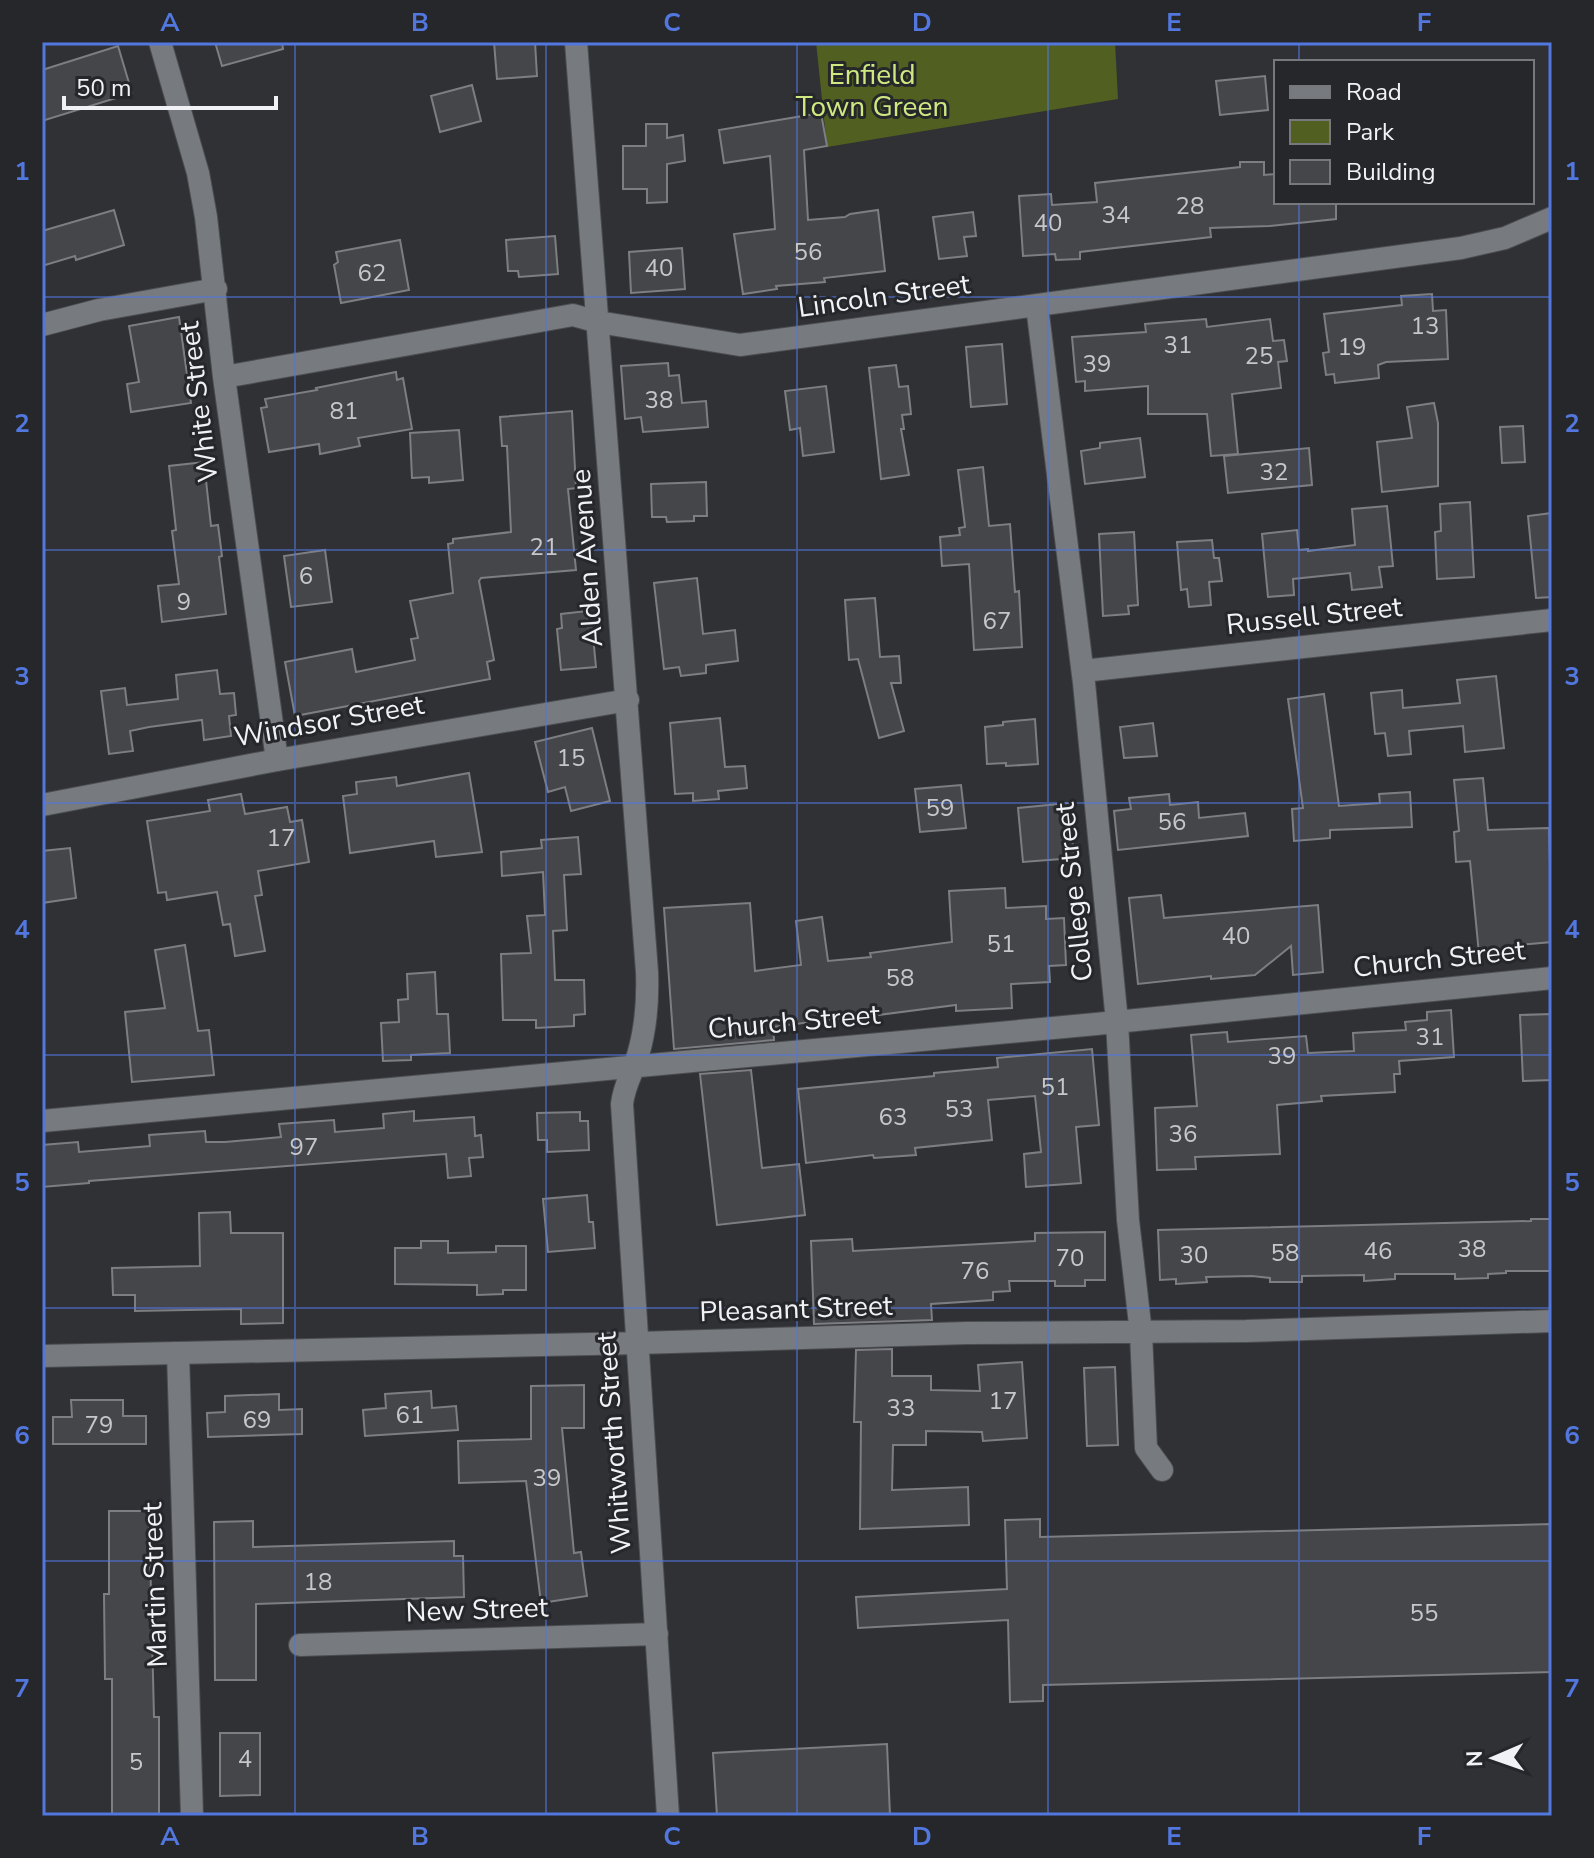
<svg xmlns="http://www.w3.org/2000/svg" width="1594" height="1858" font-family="'Nunito Sans',sans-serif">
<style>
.green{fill:#515f21}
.building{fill:#44464a;stroke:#7c7e82;stroke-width:2}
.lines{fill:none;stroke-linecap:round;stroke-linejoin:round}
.street-casing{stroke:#4b4d50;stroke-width:24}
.street{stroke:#777a7e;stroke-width:22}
.grid{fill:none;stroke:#5277df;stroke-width:2;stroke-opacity:0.55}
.labels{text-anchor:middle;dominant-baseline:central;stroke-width:6;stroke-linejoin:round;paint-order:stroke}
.number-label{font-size:24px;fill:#c6c7ca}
.park-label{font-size:28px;fill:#cfe980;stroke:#25272b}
.street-label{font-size:28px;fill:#f1f2f5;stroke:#25272b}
.neatline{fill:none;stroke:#5277df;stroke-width:3}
.grid-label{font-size:26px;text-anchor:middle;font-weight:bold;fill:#5277df}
</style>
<rect width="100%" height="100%" fill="#2f3135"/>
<path class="green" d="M816,42H1115L1118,99L827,147Z"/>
<path class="building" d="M215,42H282L283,49L222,66Z
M494,42H535L537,76L497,79Z
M118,46L132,93L42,121V70Z
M1265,76L1268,110L1220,115L1216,81Z
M472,85L481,121L440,132L431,96Z
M821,113L827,146L804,150L808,220L845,217L850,214L878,210L885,271L824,278L825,282L776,286L777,289L743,294L734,234L775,229L770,156L724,163L719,130Z
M646,124H667V138L683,135L685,161L667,164V202L647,203V189H623V146H646Z
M1240,162H1264V175L1276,174V202H1336V219L1269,226L1210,228L1211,237L1080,252V259L1056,260L1055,254L1023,256L1019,196L1051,194L1052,205L1097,202L1095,183L1240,167Z
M114,210L124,245L76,260L75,256L42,266V231Z
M973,212L976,236L964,237L967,256L939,259L933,217Z
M555,236L558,274L519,277L518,271H508L506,240Z
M400,240L409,290L341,303L334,265L338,262L336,252Z
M682,248L685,289L631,293L629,252Z
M1432,294L1433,311L1446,310L1448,359L1386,362L1378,365L1379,378L1335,383L1334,374L1326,375L1323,353L1329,352L1324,314L1402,305L1401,296Z
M179,317L191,403L131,412L127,384L139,382L129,326Z
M1206,319L1207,327L1270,319L1273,341L1284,340L1287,361L1278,362L1281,388L1232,394L1238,454L1211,456L1207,414H1148V386L1085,391V381L1076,382L1072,337L1146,332L1145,324Z
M1002,344L1007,404L971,407L966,347Z
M668,363L669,376L679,375L682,403L706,401L708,427L643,432L641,417L625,419L621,366Z
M896,365L899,387L908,386L911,414L902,415L904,429H901L909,475L881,479L869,368Z
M396,372L397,380L403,378L412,429L358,438L360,446L320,454L319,444L269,452L261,408L267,407L265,399L317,390L316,388Z
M826,386L834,452L803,456L800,428L790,430L785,391Z
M1434,403L1438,423V486L1382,492L1377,442L1412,438L1407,407Z
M572,411L576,488L568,489L576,570L481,578L479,581L494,660L487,662L490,679L295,716L285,662L352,649L356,672L415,660L411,639L418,638L410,601L453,593L448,544L453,543V539L511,532L507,446H502L500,417Z
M1523,426L1525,462L1502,463L1500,427Z
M459,430L463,480L429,483V477L412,478L410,433Z
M1140,438L1145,477L1085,484L1081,451L1100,448V443Z
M1309,448L1312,485L1228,493L1224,456Z
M204,462L211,526L218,525L222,556L219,557L226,614L162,622L158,586L179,584L172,531L176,530L169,466Z
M983,467L989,526L1010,524L1015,592L1019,591L1022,647L974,650L969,564L942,566L940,537L960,535L959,528L965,527L958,470Z
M706,482L707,516H694V521L667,522L666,517H652L651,484Z
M1470,502L1474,577L1437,579L1435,532L1441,531L1440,504Z
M1387,506L1393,566L1379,567L1382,587L1352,590L1350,573L1293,579L1294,595L1268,597L1262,534L1297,530L1299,550L1308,549V551L1355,545L1352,509Z
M1552,513V597L1536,598L1528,516Z
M1134,532L1138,605L1128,606L1129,614L1103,616L1099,534Z
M1212,540L1214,558H1219L1222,581L1209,582L1211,605L1189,607L1187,589L1181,590L1177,542Z
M325,550L332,602L291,607L284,556Z
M697,578L703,634L735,630L738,661L706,665V673L681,676L679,667L664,669L654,583Z
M875,598L880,657L899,656L901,683H891L904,731L879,738L858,659L849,660L845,600Z
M587,611L588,627L592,626L596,667L561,670L557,629L562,628L561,614Z
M217,670L220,694L234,693L236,715L229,716L231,736L204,740L202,720L149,727L130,731L133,751L109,754L101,691L125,688L127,705L178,699L176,675Z
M1496,676L1504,748L1465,752L1463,726L1409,731L1411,754L1388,756L1385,733L1375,734L1371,693L1402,690L1403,708L1460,703L1457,680Z
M1324,694L1339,806L1380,803L1379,794L1410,792L1412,827L1330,830V838L1294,841L1292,809L1303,808L1288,699Z
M720,718L725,767L745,766L747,788L718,791L719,799L693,801V793L675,794L670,723Z
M1035,719L1038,764L1006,766V763L987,764L985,727L1003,725V722Z
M1153,723L1157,756L1124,758L1120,727Z
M592,728L610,801L571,811L565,787L548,792L535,742Z
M469,773L482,852L436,857L434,841L350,853L343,796L357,794L356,782L396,777L397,786Z
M1483,778L1488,830L1549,828L1552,942L1518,945V950L1479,954L1470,861L1456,862L1454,832L1459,831L1454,780Z
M961,785L966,828L920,832L915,789Z
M241,794L245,814L287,807L290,822L302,820L309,862L258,871L262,895L255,896L265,951L235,956L230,924L223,925L217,892L167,900L166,892L158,893L147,821L210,811L208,800Z
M1169,794L1170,805L1198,802L1199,818L1245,813L1248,836L1118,850L1114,811L1131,809L1129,798Z
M1069,803L1074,858L1023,862L1018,808Z
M578,837L581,874L564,875L567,930L553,931L555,980H584L585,1014L574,1015V1026L536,1028V1020H503L501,954L531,953L527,916L545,915L543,872L502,876L501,852L542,848L541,840Z
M70,848L76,898L42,903V851Z
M1005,888L1006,908L1046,906V919L1064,918L1066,965L1049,966L1050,982L1011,984L1012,1008L956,1011V1005L878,1015V1013L773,1027L774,1040L674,1049L664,908L750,903L755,971L801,965L796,921L822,917L828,961L871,957L870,953L952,942L949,891Z
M1161,895L1164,918L1318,905L1323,972L1293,975L1291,946L1255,975L1211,979V976L1138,984L1129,898Z
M185,945L198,1031L209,1030L214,1075L132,1082L125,1012L165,1008L155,950Z
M435,972L437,1014H448L450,1053L411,1055V1060L383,1061L381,1023L399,1022L398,1000L408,999L407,974Z
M1451,1010L1454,1057L1399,1061L1400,1074H1394L1395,1092L1321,1096L1322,1101L1277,1105L1280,1154L1195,1157L1196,1169L1157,1170L1155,1108L1197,1106L1191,1035L1227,1032L1228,1042L1306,1036L1308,1053L1354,1051L1353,1033L1406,1030L1405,1022L1427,1020V1012Z
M1552,1014V1080L1523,1081L1520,1015Z
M1092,1049L1099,1125L1076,1127L1081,1183L1026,1187L1024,1154L1041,1152L1035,1096L988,1100L992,1140L915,1148L916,1155L874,1158L873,1155L806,1163L798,1089L934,1076V1073L998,1067L997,1058Z
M751,1070L762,1168L799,1164L805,1215L717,1225L700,1074Z
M414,1111V1121L474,1117L475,1136L481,1135L483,1157L469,1158L471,1176L448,1178L446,1154L89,1181V1183L42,1187V1145L78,1142L79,1152L150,1146L149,1135L205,1131L206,1142H225L281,1137L279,1124L334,1120L335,1132L384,1128L383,1114Z
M580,1112V1121H588L589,1150L547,1152V1140H538L537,1113Z
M587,1195L589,1222H593L595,1248L548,1252L543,1199Z
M230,1212L231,1233H283V1323L241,1324V1309L135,1311V1295H113L112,1268L200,1266L199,1213Z
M1531,1219H1552V1271H1506V1273L1488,1274V1278L1455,1279V1274H1395V1279L1364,1281V1275L1302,1276V1282H1270V1278L1252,1276L1206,1277L1207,1282L1176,1284V1279L1160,1280L1158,1230L1531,1221Z
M1105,1232V1280H1085V1286H1055V1281H1009L1010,1291L993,1292V1300L931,1304L932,1320L814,1324L811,1241L852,1239L853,1251L1035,1241V1233Z
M421,1241H448V1253L496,1252V1246H526V1290H503V1294L477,1295V1285L395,1284V1248H421Z
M892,1349V1376H931V1390L980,1391L978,1365L1022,1362L1027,1438L983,1441L982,1432L926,1431V1445H893L892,1490L968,1487L969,1525L860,1529L861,1422H854L856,1350Z
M1115,1367L1118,1445L1087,1446L1084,1368Z
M584,1385V1428H562L574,1553L581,1552L587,1596L541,1603L526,1481L459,1483L458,1441L531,1439V1386Z
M431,1391L432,1408L456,1406L458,1430L365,1436L363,1410L386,1408L385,1394Z
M279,1394V1410L302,1409V1434L208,1437L207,1413L225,1412V1396Z
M71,1400H123V1416H146V1444H53V1417H72Z
M109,1511H149L154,1717H159V1816H112V1679H105L104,1594H109Z
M1040,1519V1537L1552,1524V1672L1043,1685V1701L1010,1702L1008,1620L858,1628L856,1597L1007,1589L1005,1520Z
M253,1521V1547L454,1541V1556H463L464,1597L256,1604V1680H215L214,1522Z
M220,1733H260V1795L220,1796Z
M887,1744L890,1816H717L713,1753Z"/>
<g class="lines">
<g class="street-casing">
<path id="street" d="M160,42L198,173L206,217L224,377L277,760
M576,42L647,972C648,999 646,1028 638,1055C633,1072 624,1085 622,1104L668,1816
M1037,306L1084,683L1117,1022L1128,1220L1141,1333L1146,1448L1162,1470
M42,325L99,310L216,289
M224,377L573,315L598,322L740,345L1461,248L1505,238L1552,218
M1083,671L1552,620
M42,805L277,760L628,700
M42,1121L1096,1024L1552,978
M178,1353L192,1816
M42,1356L638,1343L967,1333L1246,1331L1552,1321
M300,1645L657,1634"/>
</g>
<use href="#street" class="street"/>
</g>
<path class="grid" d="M295,42V1816M546,42V1816M797,42V1816M1048,42V1816M1299,42V62M1299,202V1816M42,297H1552M42,550H1552M42,803H1552M42,1055H1552M42,1308H1552M42,1561H1552"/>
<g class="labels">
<g class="number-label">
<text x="1190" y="206">28</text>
<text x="1116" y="215">34</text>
<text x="1048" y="223">40</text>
<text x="808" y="252">56</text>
<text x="659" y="268">40</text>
<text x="372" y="273">62</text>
<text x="1425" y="326">13</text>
<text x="1178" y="345">31</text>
<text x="1352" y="347">19</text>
<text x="1259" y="356">25</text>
<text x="1097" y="364">39</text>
<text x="659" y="400">38</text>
<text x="344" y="411">81</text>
<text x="1274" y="472">32</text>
<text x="544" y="547">21</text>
<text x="306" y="576">6</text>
<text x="184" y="602">9</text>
<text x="997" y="621">67</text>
<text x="571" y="758">15</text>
<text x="940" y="808">59</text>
<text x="1172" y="822">56</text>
<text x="281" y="838">17</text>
<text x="1236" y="936">40</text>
<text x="1001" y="944">51</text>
<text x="900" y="978">58</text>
<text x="1430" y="1037">31</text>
<text x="1282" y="1056">39</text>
<text x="1055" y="1087">51</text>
<text x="959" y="1109">53</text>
<text x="893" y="1117">63</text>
<text x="1183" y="1134">36</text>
<text x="304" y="1147">97</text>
<text x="1472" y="1249">38</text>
<text x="1378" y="1251">46</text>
<text x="1285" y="1253">58</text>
<text x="1194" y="1255">30</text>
<text x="1070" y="1258">70</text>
<text x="975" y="1271">76</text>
<text x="1003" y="1401">17</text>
<text x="901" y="1408">33</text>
<text x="410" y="1415">61</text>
<text x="257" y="1420">69</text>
<text x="99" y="1425">79</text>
<text x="547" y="1478">39</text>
<text x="318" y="1582">18</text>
<text x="1424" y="1613">55</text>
<text x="245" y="1759">4</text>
<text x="136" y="1762">5</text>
</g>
<g class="park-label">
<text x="872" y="75">Enfield<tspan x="872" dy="32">Town Green</tspan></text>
</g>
<g class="street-label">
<text transform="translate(884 296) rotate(-8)">Lincoln Street</text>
<text transform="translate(199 402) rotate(-97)">White Street</text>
<text transform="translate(587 558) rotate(-94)">Alden Avenue</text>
<text transform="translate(1314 616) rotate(-6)">Russell Street</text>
<text transform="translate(329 721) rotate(-10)">Windsor Street</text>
<text transform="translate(1074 892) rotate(-96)">College Street</text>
<text transform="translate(1439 959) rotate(-6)">Church Street</text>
<text transform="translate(794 1022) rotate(-5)">Church Street</text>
<text transform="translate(796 1309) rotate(-2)">Pleasant Street</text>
<text transform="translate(614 1443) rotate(-94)">Whitworth Street</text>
<text transform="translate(155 1585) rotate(-92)">Martin Street</text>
<text transform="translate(477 1610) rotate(-2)">New Street</text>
</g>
</g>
<rect width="1594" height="1858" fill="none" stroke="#25272b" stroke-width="88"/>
<rect x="1274" y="60" width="260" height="144" fill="#25272b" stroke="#77787c" stroke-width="2"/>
<rect x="1290" y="86" width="40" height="12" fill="#777a7e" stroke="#77787c" stroke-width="2"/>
<text x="1346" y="100" font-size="24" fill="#f1f2f5">Road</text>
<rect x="1290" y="120" width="40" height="24" fill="#515f21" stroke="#77787c" stroke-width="2"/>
<text x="1346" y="140" font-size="24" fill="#f1f2f5">Park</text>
<rect x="1290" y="160" width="40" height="24" fill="#44464a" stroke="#77787c" stroke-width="2"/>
<text x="1346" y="180" font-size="24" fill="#f1f2f5">Building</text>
<g transform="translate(1494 1758) rotate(268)" stroke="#25272b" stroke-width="6" paint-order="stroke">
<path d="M0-6L14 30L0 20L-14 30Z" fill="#f1f2f5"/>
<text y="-12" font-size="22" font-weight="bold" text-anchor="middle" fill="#f1f2f5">N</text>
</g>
<path d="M64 96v12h212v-12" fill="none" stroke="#f1f2f5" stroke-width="4"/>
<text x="76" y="96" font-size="24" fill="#f1f2f5" stroke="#25272b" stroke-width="6" paint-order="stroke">50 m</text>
<rect x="44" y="44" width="1506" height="1770" class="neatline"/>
<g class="grid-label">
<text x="170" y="31">A</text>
<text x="420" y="31">B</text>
<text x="672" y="31">C</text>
<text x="922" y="31">D</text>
<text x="1174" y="31">E</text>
<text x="1424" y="31">F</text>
<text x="22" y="180">1</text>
<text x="1572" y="180">1</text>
<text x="22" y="432">2</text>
<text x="1572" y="432">2</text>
<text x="22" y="685">3</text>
<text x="1572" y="685">3</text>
<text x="22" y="938">4</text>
<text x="1572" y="938">4</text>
<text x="22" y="1191">5</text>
<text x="1572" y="1191">5</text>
<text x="22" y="1444">6</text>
<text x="1572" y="1444">6</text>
<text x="22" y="1697">7</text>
<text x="1572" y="1697">7</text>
<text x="170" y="1845">A</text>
<text x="420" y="1845">B</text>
<text x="672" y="1845">C</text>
<text x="922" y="1845">D</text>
<text x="1174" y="1845">E</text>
<text x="1424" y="1845">F</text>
</g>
</svg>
